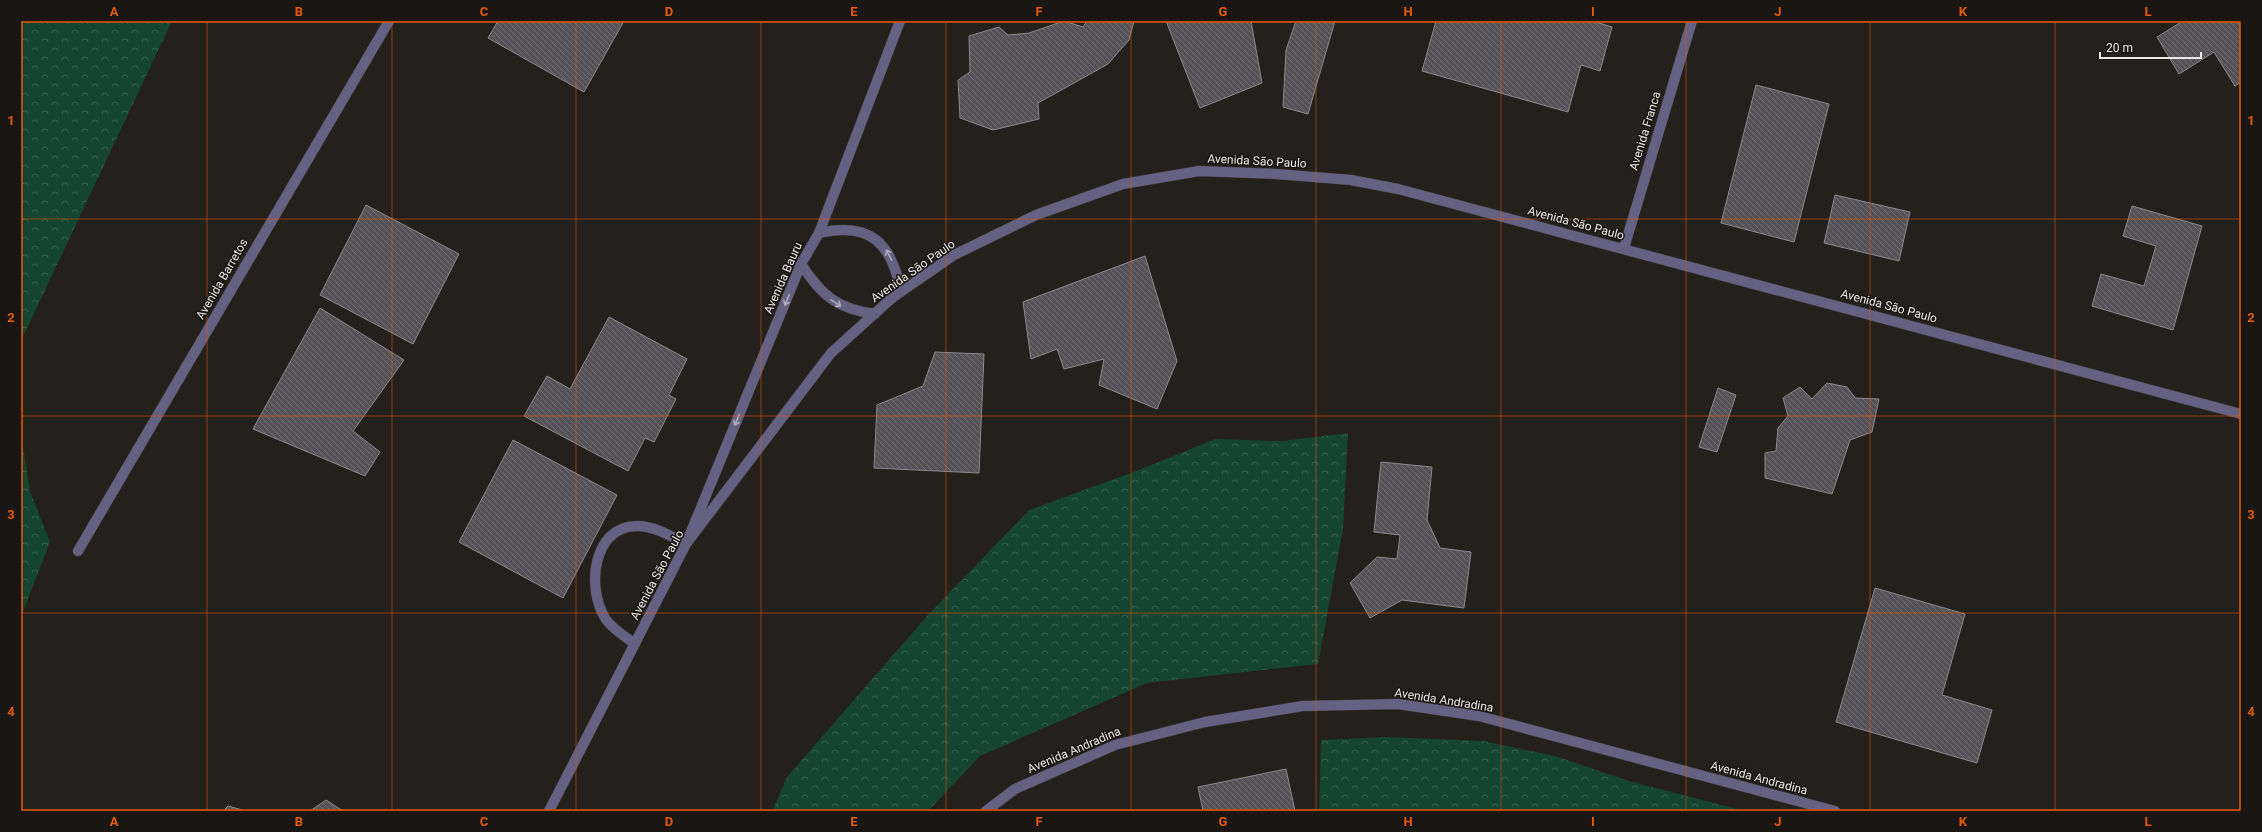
<svg xmlns="http://www.w3.org/2000/svg" width="2262" height="832" font-family="Roboto,sans-serif">
<style>
.forest{fill:url(#forest-crowns)}
.building{fill:url(#building-back-hatch);stroke:#8c898f}
.lines{fill:none;stroke-linecap:round;stroke-linejoin:round}
.minor-casing{stroke:#403c38;stroke-width:11}
.minor{stroke:#646183;stroke-width:10}
.oneway{stroke:#afacb9}
.grid{fill:none;stroke:#e8590c;stroke-width:1;stroke-opacity:0.55}
.labels{text-anchor:middle;dominant-baseline:central;stroke-width:3;stroke-linejoin:round;paint-order:stroke}
.street-label{font-size:12px;fill:#ece9e6;stroke:#1a1613}
.neatline{fill:none;stroke:#e8590c;stroke-width:1.5}
.grid-label{font-size:13px;text-anchor:middle;font-weight:bold;fill:#e8590c}
</style>
<defs>
<pattern id="forest-crowns" width="20" height="18" patternUnits="userSpaceOnUse"><rect width="20" height="18" fill="#154430"/><path d="M2 6a3 3 0 1 1 6 0M12 15a3 3 0 1 1 6 0" fill="none" stroke="#375f4e"/></pattern>
<pattern id="building-back-hatch" width="6" height="6" patternUnits="userSpaceOnUse"><rect width="6" height="6" fill="#555257"/><path d="M-1 5l2 2M0 0l6 6M5-1l2 2" fill="none" stroke="#6e6b6f"/></pattern>
</defs>
<rect width="100%" height="100%" fill="#24201c"/>
<path class="forest" d="M21,21H172L21,341Z
M1348,433L1343,529L1318,664L1147,683L980,756L928,811H772L787,777L927,616L1029,510L1139,470L1215,439L1281,441Z
M21,434L30,491L50,542L21,617Z
M1386,737L1483,741L1555,756L1632,782L1745,811H1319L1321,740Z"/>
<path class="building" d="M498,21H624L584,92L488,38Z
M1064,21L1083,27L1087,21H1134L1129,40L1108,64L1038,103L1039,119L993,130L960,118L958,80L970,72L969,36L999,27L1008,35L1029,33Z
M1166,21H1251L1262,83L1200,108Z
M1296,21H1335L1308,114L1283,107L1286,50Z
M1436,21H1593L1612,27L1600,71L1581,65L1568,112L1422,71Z
M2183,21H2241V82L2235,86L2214,52L2179,74L2157,37Z
M1756,85L1829,104L1794,242L1721,223Z
M1835,195L1910,212L1899,261L1824,243Z
M366,205L459,254L413,344L320,295Z
M2132,206L2202,226L2173,330L2092,306L2101,274L2144,286L2156,246L2123,236Z
M1145,256L1177,361L1157,409L1099,385L1104,359L1064,369L1057,349L1031,359L1023,302Z
M320,308L404,360L353,431L380,452L365,476L253,429Z
M609,317L687,359L669,395L676,399L654,442L645,438L628,471L524,416L547,376L570,389Z
M935,352L984,354L979,473L874,468L877,405L923,386Z
M1827,383L1847,387L1855,398L1879,399L1872,432L1850,440L1832,494L1765,478V453L1776,451L1778,428L1788,416L1783,398L1800,387L1812,399Z
M1718,388L1736,395L1717,452L1699,447Z
M513,440L617,495L563,598L459,542Z
M1381,462L1432,467L1427,520L1440,548L1471,552L1464,608L1402,600L1370,618L1350,583L1377,557L1397,559L1400,535L1374,532Z
M1875,588L1965,614L1942,695L1992,710L1977,763L1836,722Z
M1286,769L1295,811H1203L1198,787Z
M326,800L343,811H310Z
M228,806L246,811H223Z"/>
<g class="lines">
<g class="minor-casing">
<path id="minor" d="M819,233C871,221 892,244 901,292
M1624,248L1692,21
M801,264C821,295 837,309 875,314
M78,551L389,21
M635,644C626,637 611,628 605,618C586,587 593,526 637,526C654,526 671,536 686,544L801,264L819,233L900,21
M549,811L686,544L831,353L892,298L954,255L1036,215L1123,184L1199,171L1276,174L1351,180L1398,189L2241,414
M986,811L1015,789L1115,745L1205,722L1303,706L1398,704L1479,716L1835,811"/>
</g>
<use href="#minor" class="minor"/>
</g>
<defs><path id="oneway-shaft" d="M-6 0H5M1.5-3L5.5 0L1.5 3" fill="none" stroke-width="1.6" stroke-linecap="round" stroke-linejoin="round"/></defs>
<g class="oneway">
<use href="#oneway-shaft" transform="translate(889 255) rotate(-118)"/>
<use href="#oneway-shaft" transform="translate(787 300) rotate(112)"/>
<use href="#oneway-shaft" transform="translate(836 303) rotate(31)"/>
<use href="#oneway-shaft" transform="translate(737 420) rotate(112)"/>
</g>
<path class="grid" d="M207,21V811M392,21V811M576,21V811M761,21V811M946,21V811M1131,21V811M1316,21V811M1501,21V811M1686,21V811M1870,21V811M2055,21V811M21,219H2241M21,416H2241M21,613H2241"/>
<g class="labels">
<g class="street-label">
<text transform="translate(1645 131) rotate(-73)">Avenida Franca</text>
<text transform="translate(1257 161) rotate(3)">Avenida São Paulo</text>
<text transform="translate(1576 223) rotate(15)">Avenida São Paulo</text>
<text transform="translate(913 271) rotate(-35)">Avenida São Paulo</text>
<text transform="translate(783 278) rotate(-66)">Avenida Bauru</text>
<text transform="translate(222 279) rotate(-60)">Avenida Barretos</text>
<text transform="translate(1889 306) rotate(15)">Avenida São Paulo</text>
<text transform="translate(657 575) rotate(-62)">Avenida São Paulo</text>
<text transform="translate(1444 700) rotate(9)">Avenida Andradina</text>
<text transform="translate(1074 750) rotate(-23)">Avenida Andradina</text>
<text transform="translate(1759 778) rotate(15)">Avenida Andradina</text>
</g>
</g>
<rect width="2262" height="832" fill="none" stroke="#1a1613" stroke-width="44"/>
<path d="M2100 52v6h101v-6" fill="none" stroke="#ece9e6" stroke-width="2"/>
<text x="2106" y="52" font-size="12" fill="#ece9e6" stroke="#1a1613" stroke-width="3" paint-order="stroke">20 m</text>
<rect x="22" y="22" width="2218" height="788" class="neatline"/>
<g class="grid-label">
<text x="114" y="16">A</text>
<text x="299" y="16">B</text>
<text x="484" y="16">C</text>
<text x="669" y="16">D</text>
<text x="854" y="16">E</text>
<text x="1039" y="16">F</text>
<text x="1223" y="16">G</text>
<text x="1408" y="16">H</text>
<text x="1593" y="16">I</text>
<text x="1778" y="16">J</text>
<text x="1963" y="16">K</text>
<text x="2148" y="16">L</text>
<text x="11" y="125">1</text>
<text x="2251" y="125">1</text>
<text x="11" y="322">2</text>
<text x="2251" y="322">2</text>
<text x="11" y="519">3</text>
<text x="2251" y="519">3</text>
<text x="11" y="716">4</text>
<text x="2251" y="716">4</text>
<text x="114" y="826">A</text>
<text x="299" y="826">B</text>
<text x="484" y="826">C</text>
<text x="669" y="826">D</text>
<text x="854" y="826">E</text>
<text x="1039" y="826">F</text>
<text x="1223" y="826">G</text>
<text x="1408" y="826">H</text>
<text x="1593" y="826">I</text>
<text x="1778" y="826">J</text>
<text x="1963" y="826">K</text>
<text x="2148" y="826">L</text>
</g>
</svg>
